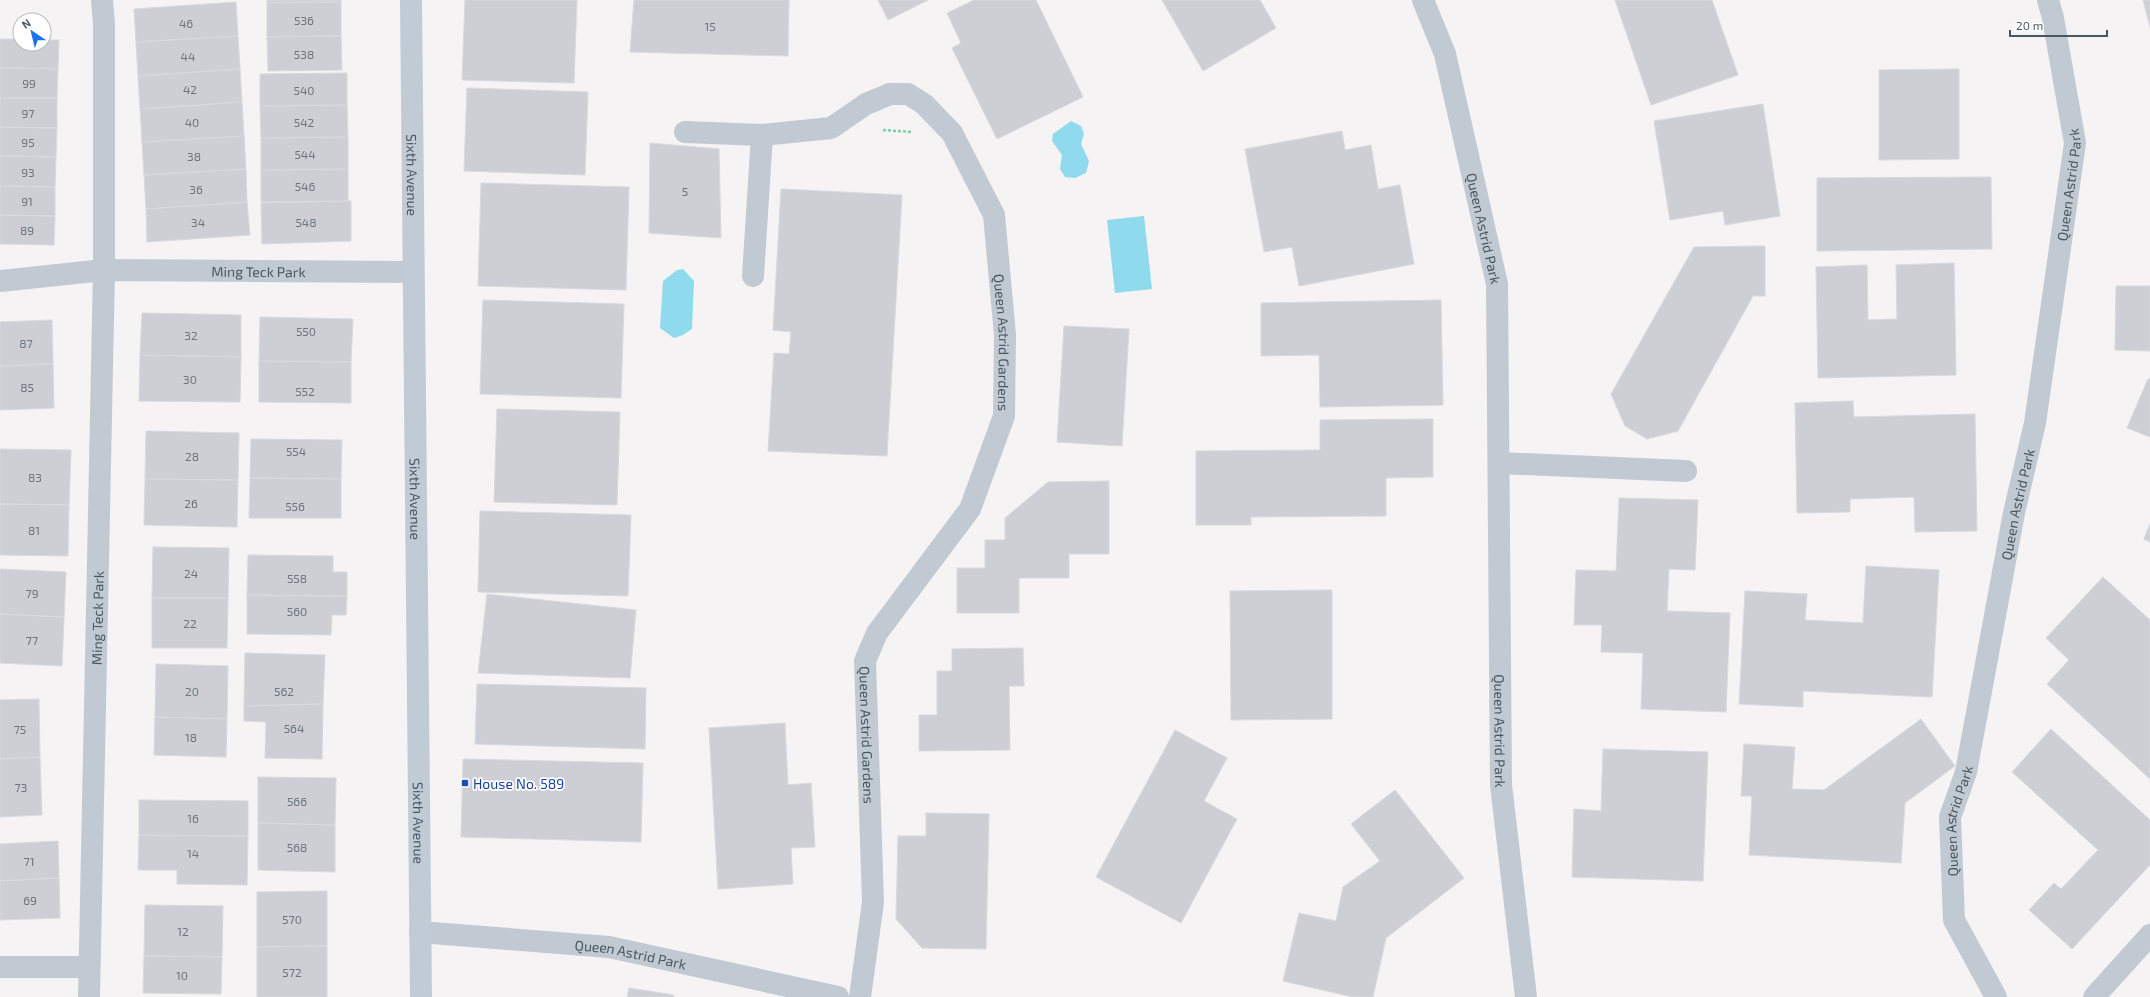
<svg xmlns="http://www.w3.org/2000/svg" width="2150" height="997" font-family="'Exo 2',sans-serif">
<style>
.water{fill:#90daee}
.building{fill:#cdcfd5;stroke:#d7d9de}
.lines{fill:none;stroke-linecap:round;stroke-linejoin:round}
.path{stroke:#7ad0a6;stroke-width:2.5;stroke-dasharray:3 2;stroke-linecap:butt}
.street{stroke:#c1cad2;stroke-width:22}
.secondary{stroke:#c1cbd6;stroke-width:22}
.transit-dot{fill:#1a4fb4;stroke:#fff;stroke-width:1.5}
.labels{text-anchor:middle;dominant-baseline:central;stroke-width:3.5;stroke-linejoin:round;paint-order:stroke}
.number-label{font-size:12px;fill:#6b747e}
.street-label{font-size:14px;fill:#4a5661;stroke:#fff}
.transit-label{font-size:14px;fill:#164399;stroke:#fff;text-anchor:start}
</style>
<rect width="100%" height="100%" fill="#f5f3f3"/>
<path class="water" d="M1071,121L1081,126L1084,134L1081,144L1089,161L1086,173L1075,178L1065,177L1060,169L1062,155L1052,141L1053,134Z
M1144,216L1152,289L1115,293L1107,220Z
M683,269L694,281L692,329L683,335L674,338L660,328L663,281L677,270Z"/>
<path class="building" d="M267,0H341V2L267,3Z
M465,0H577L574,83L462,80Z
M634,0H789L788,56L630,52Z
M878,0H928L888,20Z
M974,0H1036L1083,97L997,139L952,48L961,43L947,13Z
M1162,0H1260L1276,28L1203,71Z
M1615,0H1712L1738,75L1651,105Z
M2143,0H2150V27Z
M236,2L238,36L136,42L134,9Z
M341,2V36L267,37V3Z
M238,36L240,69L138,76L136,42Z
M341,36L342,70L268,71L267,37Z
M0,39H20V44H44V40H59L58,69L0,68Z
M0,68L58,69L57,98H0Z
M240,69L242,102L140,109L138,76Z
M1959,69V159L1879,160V70Z
M347,73V105L260,106V74Z
M467,88L588,92L585,175L464,171Z
M0,98H57V128L0,127Z
M242,102L244,136L142,142L140,109Z
M1763,104L1780,216L1725,225L1723,211L1670,220L1654,121Z
M347,105L348,137L261,138L260,106Z
M0,127L57,128L56,157L0,156Z
M1342,131L1345,150L1371,145L1378,189L1400,185L1414,264L1299,286L1292,247L1264,252L1245,149Z
M244,136L246,169L144,175L142,142Z
M348,137V169L261,170V138Z
M650,143L719,149L721,238L649,233Z
M0,156L56,157L55,187L0,186Z
M246,169L247,202L146,209L144,175Z
M348,169V201L261,202V170Z
M1991,177L1992,249L1817,251V178Z
M481,183L629,187L626,290L478,286Z
M0,186L55,187V216L0,215Z
M781,189L902,195L887,456L768,451L774,353L789,354L791,332L773,330Z
M351,201V241L262,244L261,203Z
M247,202L250,235L147,242L146,209Z
M0,215L55,216L54,245L0,244Z
M1765,246V296H1753L1678,431L1647,439L1625,426L1611,394L1694,247Z
M1954,263L1956,375L1818,378L1816,267L1867,265L1868,320L1897,319L1896,265Z
M2116,286H2150V351L2115,350Z
M483,300L624,304L621,398L480,394Z
M1441,300L1443,405L1320,407L1319,355L1261,356V303Z
M142,313L241,315V357L140,355Z
M260,317L353,319L351,362L259,361Z
M52,320L53,364L0,366V322Z
M1064,326L1129,329L1122,446L1057,442Z
M140,355L241,357L240,402L139,401Z
M259,361L351,362V403L259,402Z
M53,364L54,408L0,410V366Z
M2148,379H2150V437L2127,428Z
M1853,401L1854,417L1975,414L1977,531L1915,532L1914,497L1850,499V512L1797,513L1795,403Z
M497,409L620,412L617,505L494,502Z
M1433,419V477L1386,478V516L1251,517V525H1196V451L1320,450V420Z
M146,431L239,433L238,480L145,479Z
M251,439L342,440L341,479L250,478Z
M0,449L71,450L69,505L0,504Z
M250,478L341,479V518H249Z
M145,479L238,480L237,527L144,525Z
M1109,481V554H1069V578H1019V613H957V568H985V540H1005V518L1048,482Z
M1619,498L1698,500L1695,570L1669,569L1667,611L1730,613L1726,712L1641,709L1643,653L1601,652L1602,625H1574L1576,570L1616,571Z
M0,504L69,505L68,556L0,555Z
M480,511L631,515L628,596L478,592Z
M2150,524V542L2144,539Z
M153,547L229,548L228,598H152Z
M248,555L333,556V572H347V596L247,595Z
M1866,566L1939,570L1932,697L1803,691V707L1739,704L1745,591L1807,594L1805,620L1863,623Z
M0,569L66,572L64,617L0,614Z
M2103,577L2150,620V779L2047,684L2069,660L2046,638Z
M1332,590V719L1231,720L1230,591Z
M487,594L636,610L630,678L478,673Z
M247,595L347,596L346,615H332L331,635L247,634Z
M152,598H228L227,648H152Z
M0,614L64,617L62,666L0,663Z
M1023,648L1024,686H1009L1010,750L919,751V715H937V671H952V649Z
M245,653L325,655L323,704L244,706Z
M156,664L228,666L227,719L155,717Z
M477,684L646,688L645,749L475,744Z
M39,699L40,757L0,759V700Z
M323,704L322,759L265,758L266,722L244,721V706Z
M155,717L227,719L226,757L154,755Z
M1921,719L1955,766L1905,803L1901,863L1749,855L1752,796H1741L1744,744L1795,747L1792,789L1824,790Z
M785,723L788,785L811,783L815,847L791,848L793,884L718,889L709,728Z
M2051,729L2150,820V865L2072,949L2029,910L2054,883L2061,889L2098,850L2012,772Z
M1175,730L1227,758L1204,801L1237,819L1181,923L1096,877Z
M1603,749L1708,752L1703,881L1572,877L1574,809L1601,811Z
M40,757L42,815L0,817V759Z
M463,759L643,763L641,842L461,837Z
M258,777L336,778L335,825L258,823Z
M1395,790L1464,878L1386,938L1373,997H1353L1283,981L1299,913L1336,921L1343,887L1380,861L1351,824Z
M139,800L248,801V836L139,835Z
M926,813L989,814L986,949L922,948L896,919L898,836H926Z
M258,823L335,825V872L258,870Z
M139,835L248,836L247,885L177,884V870H138Z
M58,841L59,878L0,881V844Z
M59,878L60,918L0,920V881Z
M327,891V946L257,947V892Z
M145,905L223,906L222,957L144,956Z
M327,946V997H257V947Z
M144,956L222,957L221,994L143,993Z
M629,988L674,995L673,997H627Z"/>
<g class="lines">
<path class="path" d="M883,130L912,132"/>
<g class="street">
<path id="s1" d="M1423,0L1445,54L1497,284L1501,785L1526,997"/>
<path id="s2" d="M685,132L762,135L831,128L866,104L890,94H908L924,104L952,133L994,215L1005,335L1004,416L970,509L877,633L865,661L873,902L860,997"/>
<path d="M753,276L762,135"/>
<path id="s3" d="M0,281L104,270L413,272"/>
<path d="M1499,463L1686,471"/>
<path id="s4" d="M420,932L609,947L838,997"/>
<path d="M0,967H88"/>
<path id="s5" d="M89,997L104,270V24L102,0"/>
<path id="s6" d="M1996,997L1954,920L1950,817L1966,772L2014,513L2035,423L2075,143L2053,18L2048,0"/>
<path d="M2094,997L2150,935"/>
</g>
<path class="secondary" id="s7" d="M411,0L421,997"/>
</g>
<rect class="transit-dot" x="461" y="779" width="8" height="8" rx="2"/>
<g class="labels">
<g class="number-label">
<text x="304" y="20">536</text>
<text x="186" y="23">46</text>
<text x="710" y="26">15</text>
<text x="304" y="54">538</text>
<text x="188" y="56">44</text>
<text x="29" y="83">99</text>
<text x="190" y="89">42</text>
<text x="304" y="90">540</text>
<text x="28" y="113">97</text>
<text x="192" y="122">40</text>
<text x="304" y="122">542</text>
<text x="28" y="142">95</text>
<text x="305" y="154">544</text>
<text x="194" y="156">38</text>
<text x="28" y="172">93</text>
<text x="305" y="186">546</text>
<text x="196" y="189">36</text>
<text x="685" y="191">5</text>
<text x="27" y="201">91</text>
<text x="198" y="222">34</text>
<text x="306" y="222">548</text>
<text x="27" y="230">89</text>
<text x="306" y="331">550</text>
<text x="191" y="335">32</text>
<text x="26" y="343">87</text>
<text x="190" y="379">30</text>
<text x="27" y="387">85</text>
<text x="305" y="391">552</text>
<text x="296" y="451">554</text>
<text x="192" y="456">28</text>
<text x="35" y="477">83</text>
<text x="191" y="503">26</text>
<text x="295" y="506">556</text>
<text x="34" y="530">81</text>
<text x="191" y="573">24</text>
<text x="297" y="578">558</text>
<text x="32" y="593">79</text>
<text x="297" y="611">560</text>
<text x="190" y="623">22</text>
<text x="32" y="640">77</text>
<text x="192" y="691">20</text>
<text x="284" y="691">562</text>
<text x="294" y="728">564</text>
<text x="20" y="729">75</text>
<text x="191" y="737">18</text>
<text x="21" y="787">73</text>
<text x="297" y="801">566</text>
<text x="193" y="818">16</text>
<text x="297" y="847">568</text>
<text x="193" y="853">14</text>
<text x="29" y="861">71</text>
<text x="30" y="900">69</text>
<text x="292" y="919">570</text>
<text x="183" y="931">12</text>
<text x="292" y="972">572</text>
<text x="182" y="975">10</text>
</g>
<g class="street-label">
<text stroke="none"><textPath href="#s7" startOffset="175">Sixth Avenue</textPath></text>
<text stroke="none"><textPath href="#s6" startOffset="835">Queen Astrid Park</textPath></text>
<text stroke="none"><textPath href="#s1" startOffset="237">Queen Astrid Park</textPath></text>
<text stroke="none"><textPath href="#s3" startOffset="259">Ming Teck Park</textPath></text>
<text stroke="none"><textPath href="#s2" startOffset="512">Queen Astrid Gardens</textPath></text>
<text stroke="none"><textPath href="#s7" startOffset="499">Sixth Avenue</textPath></text>
<text stroke="none"><textPath href="#s6" startOffset="511">Queen Astrid Park</textPath></text>
<text stroke="none"><textPath href="#s5" startOffset="379">Ming Teck Park</textPath></text>
<text stroke="none"><textPath href="#s1" startOffset="741">Queen Astrid Park</textPath></text>
<text stroke="none"><textPath href="#s2" startOffset="944">Queen Astrid Gardens</textPath></text>
<text stroke="none"><textPath href="#s7" startOffset="823">Sixth Avenue</textPath></text>
<text stroke="none"><textPath href="#s6" startOffset="188">Queen Astrid Park</textPath></text>
<text stroke="none"><textPath href="#s4" startOffset="212">Queen Astrid Park</textPath></text>
</g>
<g class="transit-label">
<text x="473" y="783">House No. 589</text>
</g>
</g>
<g transform="translate(32 32) rotate(325)"><circle r="19" fill="#ffffff" stroke="#b7bbc0"/>
<path d="M0-3L7 15L0 10L-7 15Z" fill="#1a73e8"/>
<text y="-6" font-size="11" font-weight="bold" text-anchor="middle" fill="#4a5661">N</text>
</g>
<path d="M2010 30v6h97v-6" fill="none" stroke="#4a5661" stroke-width="2"/>
<text x="2016" y="30" font-size="12" fill="#4a5661" stroke="#ffffff" stroke-width="3" paint-order="stroke">20 m</text>
</svg>
